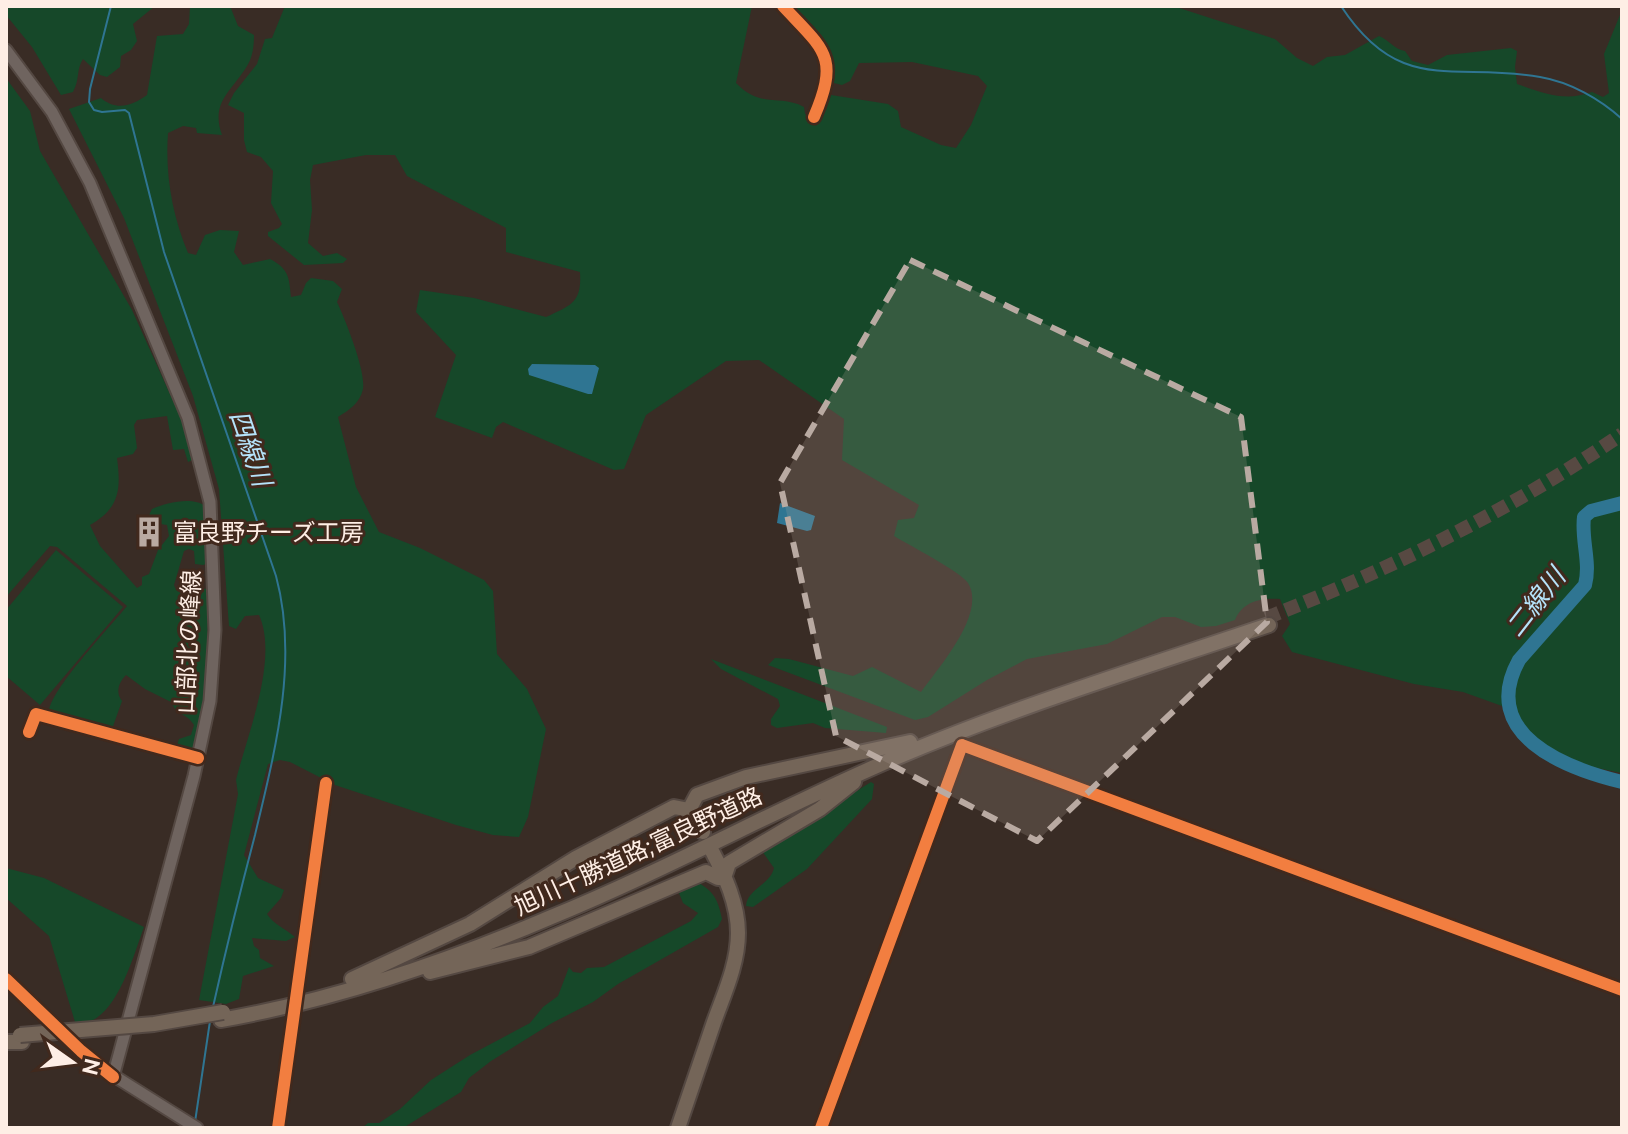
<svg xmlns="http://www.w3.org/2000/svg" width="1628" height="1134" font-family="Ubuntu,'Noto Sans JP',sans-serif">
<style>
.green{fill:#164829}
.water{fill:#2f7592}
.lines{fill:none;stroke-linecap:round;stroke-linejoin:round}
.stream{stroke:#2f7592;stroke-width:2}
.river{stroke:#2f7592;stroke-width:14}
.highway-tunnel{stroke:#574942;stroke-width:14;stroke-dasharray:14 7;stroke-linecap:butt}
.street-casing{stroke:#544842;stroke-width:12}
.secondary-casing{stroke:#544842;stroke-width:15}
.highway-casing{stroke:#544842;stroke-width:18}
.street{stroke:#6f645f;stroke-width:8}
.secondary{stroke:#6f645f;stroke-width:11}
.highway{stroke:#746558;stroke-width:14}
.highway-bridge-casing{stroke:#544842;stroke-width:18;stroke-linecap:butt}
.highway-bridge{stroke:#746558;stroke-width:14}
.cycleway-casing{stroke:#41291d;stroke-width:17}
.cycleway{stroke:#f27e40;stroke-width:12}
.marked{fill:#b9aaa2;fill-opacity:0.2;stroke:#b9aaa2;stroke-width:6;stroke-dasharray:16 10;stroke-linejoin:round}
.labels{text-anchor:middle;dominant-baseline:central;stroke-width:6;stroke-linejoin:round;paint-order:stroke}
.poi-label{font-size:24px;fill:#feeee5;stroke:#41291d;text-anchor:start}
.street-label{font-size:24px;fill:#feeee5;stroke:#41291d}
.water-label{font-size:26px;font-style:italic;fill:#b5e3fa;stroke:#41291d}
</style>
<rect width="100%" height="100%" fill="#392c25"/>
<path class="green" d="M6,6H155L133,24L137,41L131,50L121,56L120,67L107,77L100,75L83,59C76,70 80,79 73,92L61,95L32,47L6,15Z
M190,6H230L238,26L254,35C254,45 253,57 247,66C232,91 210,102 222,135L197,133L196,128L183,126L168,133C165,174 172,215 188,253L196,255L205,235L220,230L239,231L234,252L243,265L270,259C289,269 289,277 291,297L301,295L306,283L311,278L333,281L342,289L337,302C345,319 366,371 363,389C360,403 349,410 338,417L356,487L379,532L420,548L484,580L493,591L497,654L527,689L546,729L528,817L519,837L493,835L456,825L335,785L290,762L280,760L268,764L244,855L258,878L284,890L281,898L267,914C274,925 285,928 295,937L286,941L252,938L254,946L259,950L260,958L274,966L243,976L239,999L226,1004L199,1000L238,794L236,780C247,735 279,659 259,615L245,616L236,629L229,626L219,489L193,396L124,218L69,109L101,98C116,111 132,106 147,95L157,36L183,34L189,24Z
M285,6H752L736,83C761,109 780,94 804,107L805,114L820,120L831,95L888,104L898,111L901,127L941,145L956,148L971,125L987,86L978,76L912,62L859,63L850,81L842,85L834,83C835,46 818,31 793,6H1173L1275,39L1297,58L1313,66L1327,57L1345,55L1379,36C1389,40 1394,49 1405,51L1412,61L1428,65L1447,55L1511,48L1517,51L1515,67L1517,84C1543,93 1565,102 1592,92L1603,97L1609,93L1604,54L1622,10V773L1587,766L1545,746L1536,740L1502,706L1463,692L1414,684L1292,652L1282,636L1290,624L1280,599C1261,598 1243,601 1235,620L1216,626L1201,627L1175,617H1162L1107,644L1027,659L987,680L928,717L915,720L768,665L775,658L789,659L853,676L872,667L921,692C938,668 987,613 968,583C961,572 909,545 894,536L898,520L914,518L919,505L842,460L844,419L759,360L726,361L646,415L624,469L614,470L503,422L496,427L492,438L435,417L456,355L416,312L420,290L474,298L546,317C571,305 582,303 580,272L506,252V228L407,176L395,155H366L313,165L310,180L312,210L308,243L323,256L337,253L347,259L343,263L304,265L268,236V232L279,228L282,224L271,203L273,171L261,157L247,152L244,140V113L228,105L234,93L257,64L265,39L272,38Z
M6,78L30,111L40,151L132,310L183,423L194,459L188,462L184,449L173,450L167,416L137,420L134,425L137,448L133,454L117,458C121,489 120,508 90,525L100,546L137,588L142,585V577L149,574L158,550L169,536L167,525L154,523L153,516L149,515L152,509C165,503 193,496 205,506L209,563L203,565L195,564L194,551L189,549L184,551L174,585L176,590L189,594L203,588L208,590L207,697L196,750L184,749L177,745L179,739L191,735L194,725C187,713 177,716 171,702L145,689L126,675C119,682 115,692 122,701L112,729L49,712C49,691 111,626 127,606L57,547L50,546L6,597Z
M56,550L123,607L40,705L6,676V610Z
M711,659L887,727L886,733L825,728L813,723L777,728L771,725V719L780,706L778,699L721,669Z
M871,782L874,784L872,799L807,869L753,907L746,906C747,889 770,885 774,868L762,851Z
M6,868L44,878L144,927C134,954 120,1006 93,1020C88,1022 81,1022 75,1022L49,936L6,898Z
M697,882C714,891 718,900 722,919L718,927L618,984L593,1002L552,1023L491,1061L469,1078L461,1092L403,1128H362L368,1123H379L400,1109L431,1080L470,1055L530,1023L543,1007L558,996L569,967L573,972L581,973L587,968L604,967L691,921L698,913L683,903L679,893Z"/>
<path class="water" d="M532,364L595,365L599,368L592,394H588L529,375L528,369Z
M780,503L815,516L811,530L807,531L777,523Z"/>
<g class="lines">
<path class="stream" d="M111,6L90,89L89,102L94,110L102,112L125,110L129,113L164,252L276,576C299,661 275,751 255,835C240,892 226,949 213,1007
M1341,6C1400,96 1452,62 1540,77C1570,82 1600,99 1622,119
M195,1122L210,1021"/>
<path class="river" d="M1622,503L1591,511L1584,517C1581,540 1591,562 1585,585L1519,660C1478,734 1564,768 1622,782"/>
<path class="highway-tunnel" d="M1266,618C1391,569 1511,510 1622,434"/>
<g class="street-casing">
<path id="street" d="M29,732L36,714L198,758
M299,987L326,783
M278,1128L295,1016
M821,1128L962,745L1622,990"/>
</g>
<g class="secondary-casing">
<path id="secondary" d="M783,6C824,50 840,56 814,117
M6,50L52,112L90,183L188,418L210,502L215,630L210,701L194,776L113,1077
M6,979L95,1064L197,1128"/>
</g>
<g class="highway-casing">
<path id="highway" d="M691,816L689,810L697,795L746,777L910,742
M725,875L729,863L820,809L854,782
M430,972L529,947L706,872L718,878
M352,979L470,924L576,858L674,807L689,810L703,832
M221,1020C334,1000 444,963 549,918C659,873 764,816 872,768C1001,711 1136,670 1269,625
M6,1042H22
M678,1128C690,1093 702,1058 714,1022C724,994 738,964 738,933C738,904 725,876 712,851"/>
</g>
<use href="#street" class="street"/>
<use href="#secondary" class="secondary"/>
<use href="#highway" class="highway"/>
<g class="highway-bridge-casing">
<path id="highway-bridge" d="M20,1035L154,1024L223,1012"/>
</g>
<use href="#highway-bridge" class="highway-bridge"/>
<g class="cycleway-casing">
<path id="cycleway" d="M783,6C824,50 840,56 814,117
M29,732L36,714L198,758
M6,979L81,1051L113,1077
M278,1128L326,783
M821,1128L962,745L1622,990"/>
</g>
<use href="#cycleway" class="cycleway"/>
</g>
<path class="marked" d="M910,260L1241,417L1267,622L1037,841L836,736L780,483Z"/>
<defs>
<g id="building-bare" transform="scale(2.4)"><path d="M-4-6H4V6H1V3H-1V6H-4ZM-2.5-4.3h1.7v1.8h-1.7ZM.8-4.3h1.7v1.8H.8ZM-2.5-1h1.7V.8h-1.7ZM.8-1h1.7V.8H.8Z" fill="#b9aaa2" stroke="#41291d" stroke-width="2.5" paint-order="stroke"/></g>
</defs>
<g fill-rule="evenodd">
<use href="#building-bare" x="149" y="532"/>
</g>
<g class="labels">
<g class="poi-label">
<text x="173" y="532">富良野チーズ工房</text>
</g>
<g class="street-label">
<text transform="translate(188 642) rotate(-87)">山部北の峰線</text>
<text transform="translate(638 851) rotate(-25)">旭川十勝道路;富良野道路</text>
</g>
<g class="water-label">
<text transform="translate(251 448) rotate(71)">四線川</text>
<text transform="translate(1535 602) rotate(-52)">二線川</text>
</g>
</g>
<rect width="1628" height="1134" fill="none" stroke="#feeee5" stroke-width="16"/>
<g transform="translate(72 1062) rotate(104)" stroke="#41291d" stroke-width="6" paint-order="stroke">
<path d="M0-6L14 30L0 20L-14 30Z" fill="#feeee5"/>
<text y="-12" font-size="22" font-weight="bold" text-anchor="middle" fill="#feeee5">N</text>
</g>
</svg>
